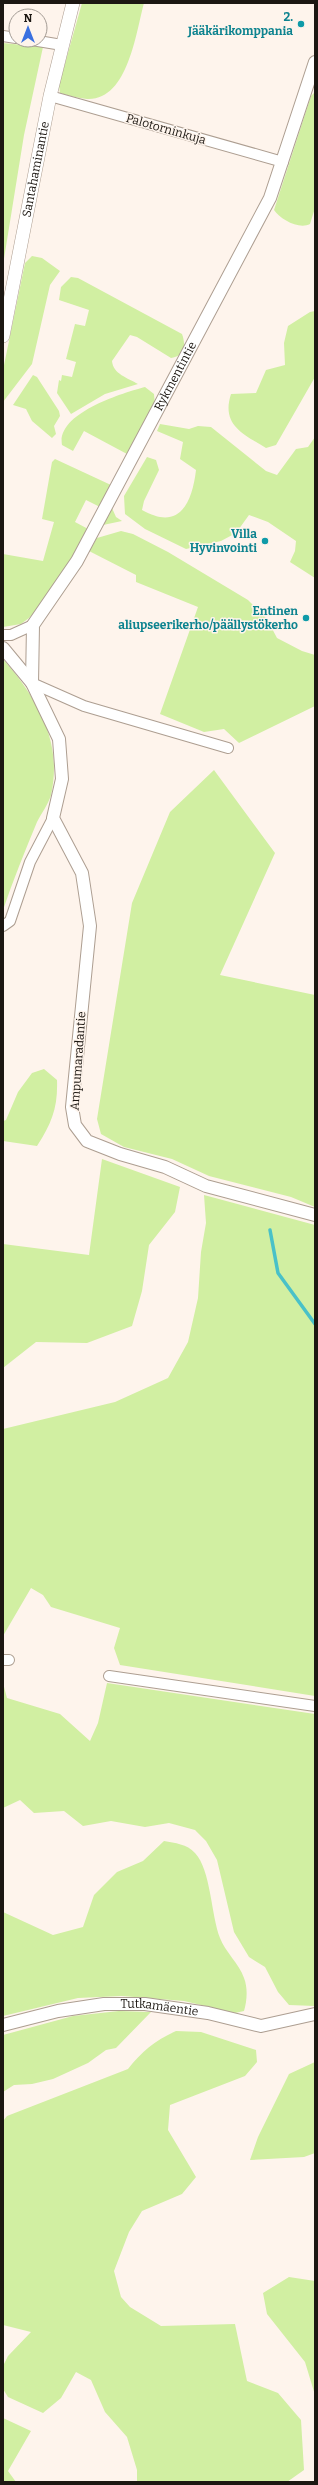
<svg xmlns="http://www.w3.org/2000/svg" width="318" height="2485" font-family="Bitter,serif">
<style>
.green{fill:#d1efa2}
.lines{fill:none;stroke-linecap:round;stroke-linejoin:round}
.stream{stroke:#49c1c8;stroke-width:3.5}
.minor-casing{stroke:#ad9e91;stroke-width:12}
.tertiary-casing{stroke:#ad9e91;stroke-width:14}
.secondary-casing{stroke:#ad9e91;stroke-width:14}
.minor{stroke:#fff;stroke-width:10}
.tertiary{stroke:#fff;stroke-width:12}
.secondary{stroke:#fff;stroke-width:13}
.culture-dot{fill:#0f9aa8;stroke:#fef4ec;stroke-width:1.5}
.labels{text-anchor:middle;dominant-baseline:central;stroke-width:3;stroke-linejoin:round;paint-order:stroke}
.culture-label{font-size:12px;font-weight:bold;fill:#0d838f;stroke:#fef4ec;text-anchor:end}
.street-label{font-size:12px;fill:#1c1712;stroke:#fef4ec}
</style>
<rect width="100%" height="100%" fill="#fef4ec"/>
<path class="green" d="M82,3H144C136,32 128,101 87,99C78,98 68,95 60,93L59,85Z
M3,43L43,47L24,135L3,265Z
M315,92V208L310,224C299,230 280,219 274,210L311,96Z
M32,256L42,258L60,271L50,285L32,364L3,402V370L25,263Z
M71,277L78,278L182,334C186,345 185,356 171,358L137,337L130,335L112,361C113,374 128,378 138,384L105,394L71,414L57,393L59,380L61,381L62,375L72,377L76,362L66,359L75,324L85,326L89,310L59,300L61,287Z
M315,311V377L276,445L266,448C243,434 221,425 231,394L256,393L266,370L285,365L284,343L288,326L310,312Z
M33,375L37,377L59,411L60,416L54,426L56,434L52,438L32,421L26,409L13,405Z
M145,387L154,394L155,405L127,454L84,431L73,451L62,445C56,413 123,393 145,387Z
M160,424L189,429L198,426L211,427L266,471L277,475L296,449L308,447L315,437V578L290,562L295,551L296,541L268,522L249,515L236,533L221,541L186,549L145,529L125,514L124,496L147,457L156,460L159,470L144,501L142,510C179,531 192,504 196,470L180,459L183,442L157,431Z
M55,459L111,485L102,508L86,500L75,522L90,530L41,605L29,618L21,624L3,627V554L43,561L54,522L42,519L52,462Z
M112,508L116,517L122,521L103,525Z
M121,531L133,534L168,552L248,600L267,619L277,638L302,651L315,655V706L239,743L224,729L204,732L160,714L198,607L136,582V575L89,551L97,538Z
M3,659C37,698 63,741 51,795C48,805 41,814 37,822C25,851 13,880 3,910Z
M214,770L275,853L220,975L315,995V1207L291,1197L209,1176L172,1159L124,1147L101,1134L97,1119L132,903L170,812Z
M44,1069L57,1080C58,1107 52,1123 37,1146L3,1141V1121L6,1120L18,1092L32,1073Z
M102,1159L180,1187L175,1212L149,1245L142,1291L132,1326L87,1343L36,1342L3,1368V1244L89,1255Z
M204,1195L315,1225V1696L120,1665L114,1648L120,1628L51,1607L43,1595L31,1588L3,1636V1429L115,1402L168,1378L188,1342L198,1298L201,1252L206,1223Z
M3,1683L7,1698L60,1714L90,1741L98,1723L107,1683L315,1714V2006L289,2005L278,1992L265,1967L249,1957L234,1932L217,1860L206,1841L195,1830L169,1823L145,1827L111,1821L83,1826L64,1811L34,1813L20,1800L3,1808Z
M164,1841C175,1843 187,1844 195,1853C211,1870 211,1915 220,1938C225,1952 239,1963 244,1978C248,1988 247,2001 244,2011L235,2013L184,2001L122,1996L78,1998L3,2016V1912L53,1935L83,1927L94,1895L117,1872L143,1861Z
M119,2011L151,2012L116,2048L106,2050L88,2063L53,2079L32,2084L14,2085L3,2092V2035L73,2016Z
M176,2031L201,2032L256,2050L257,2062L245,2076L170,2105L168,2130L196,2177L182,2194L142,2211L129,2232L114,2271L121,2297L130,2307L161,2326L235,2324L247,2381L278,2393L301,2420L304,2470L287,2482H137V2470L127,2437L105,2412L91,2380L76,2372L61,2398L43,2413L8,2397L3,2389V2366L8,2356L31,2332L3,2325V2121L7,2116L128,2069C142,2051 156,2040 176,2031Z
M315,2062V2153L304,2157L250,2160L258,2137L289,2074Z
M289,2277L315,2281V2395L305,2362L267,2314L263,2293Z
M3,2418L31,2431L8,2471L16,2482H3Z"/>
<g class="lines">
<path class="stream" d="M270,1230L278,1273L315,1324"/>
<g class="minor-casing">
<path id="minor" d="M3,36L16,38
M32,40L62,45
M50,96L283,162
M3,635H11L33,625
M32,683L84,706L228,748
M3,926L10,921L30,862L53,818
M3,1660H9
M109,1676L315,1706"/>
</g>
<g class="tertiary-casing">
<g id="tertiary">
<path d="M3,648L32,683L59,739L62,779L53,818L82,873L90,926L72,1107L75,1125L87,1141L120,1154L165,1167L206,1186L315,1215"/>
<path id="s1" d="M32,683L33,625L77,561L270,198L315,62"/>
<path id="s2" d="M3,2025L58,2011L104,2004H145L208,2013L261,2026L315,2014"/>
</g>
</g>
<g class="secondary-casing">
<g id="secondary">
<path id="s3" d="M3,336L50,96L73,3"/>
</g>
</g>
<use href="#minor" class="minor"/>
<use href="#tertiary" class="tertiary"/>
<use href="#secondary" class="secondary"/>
</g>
<g class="culture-dot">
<circle cx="301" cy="24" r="4"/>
<circle cx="265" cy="541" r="4"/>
<circle cx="306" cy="618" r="4"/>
</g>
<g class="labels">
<g class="culture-label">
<text x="293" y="17">2.<tspan x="293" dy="14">Jääkärikomppania</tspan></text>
<text x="257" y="534">Villa<tspan x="257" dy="14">Hyvinvointi</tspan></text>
<text x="298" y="611">Entinen<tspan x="298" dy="14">aliupseerikerho/päällystökerho</tspan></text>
</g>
<g class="street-label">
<text transform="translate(166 129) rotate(16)">Palotorninkuja</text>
<text stroke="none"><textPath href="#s3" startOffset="170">Santahaminantie</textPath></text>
<text stroke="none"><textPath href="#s1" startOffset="345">Rykmentintie</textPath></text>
<text transform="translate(78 1061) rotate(-86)">Ampumaradantie</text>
<text stroke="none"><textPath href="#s2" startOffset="159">Tutkamäentie</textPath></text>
</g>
</g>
<rect width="318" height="2485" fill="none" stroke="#1c1712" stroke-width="8"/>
<g transform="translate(28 28)"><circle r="19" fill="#fef4ec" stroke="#a49c95"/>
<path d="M0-3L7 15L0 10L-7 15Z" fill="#3a70e0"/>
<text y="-6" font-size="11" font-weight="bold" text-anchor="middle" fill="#1c1712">N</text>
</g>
</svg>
